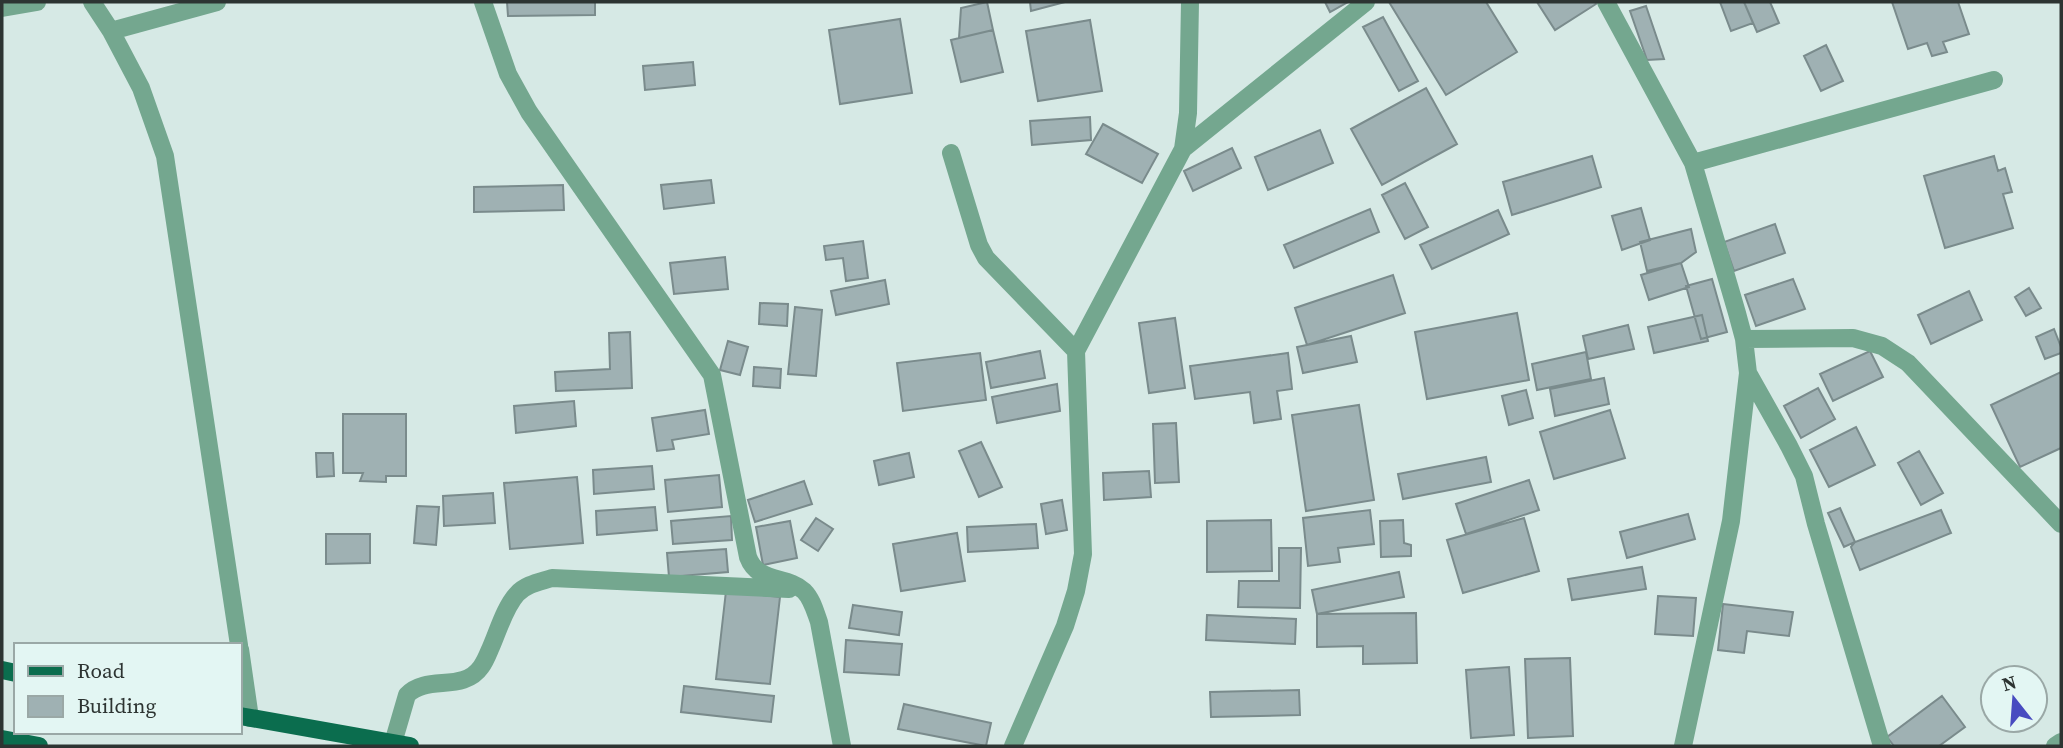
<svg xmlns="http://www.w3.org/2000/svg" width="2063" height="748" font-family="'Source Serif 4',serif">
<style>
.building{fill:#9fb1b3;stroke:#7a8b8c;stroke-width:2}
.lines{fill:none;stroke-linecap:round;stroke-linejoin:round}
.minor{stroke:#74a78f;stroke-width:18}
.primary{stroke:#0b6d4e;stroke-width:18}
</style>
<rect width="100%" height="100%" fill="#d6e9e5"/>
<path class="building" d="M507,2H595V15L508,16Z
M987,2L993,30L959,38L961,8Z
M1030,2H1065L1031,11Z
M1325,2H1348L1330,12Z
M1389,2H1486L1517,52L1446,95Z
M1537,2H1595L1596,4L1555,30Z
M1720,2H1744L1753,23L1731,31Z
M1744,2H1770L1779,23L1757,32Z
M1892,2H1958L1969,34L1943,42L1947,52L1932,56L1927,43L1908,49Z
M1646,6L1664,59L1647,60L1630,11Z
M1383,17L1418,81L1399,91L1363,27Z
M900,19L912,93L840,104L829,30Z
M1090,20L1102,91L1038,101L1026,31Z
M993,30L1003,72L961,82L951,40Z
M1826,45L1843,81L1821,91L1804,56Z
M693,62L695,85L645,90L643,66Z
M1426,88L1457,144L1382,185L1351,129Z
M1090,117L1091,140L1032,145L1030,121Z
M1103,124L1158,154L1142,183L1086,154Z
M1320,130L1333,163L1268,190L1255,157Z
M1232,148L1241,168L1193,191L1184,171Z
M1592,156L1601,187L1512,215L1503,182Z
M1994,156L1998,171L2005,168L2012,192L2003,194L2013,228L1945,248L1924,176Z
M711,180L714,203L664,209L661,185Z
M1405,183L1428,227L1405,239L1382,195Z
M563,185L564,210L474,212V187Z
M1641,208L1650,240L1622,250L1612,216Z
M1370,209L1379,232L1294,268L1284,245Z
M1498,210L1509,234L1432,269L1420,245Z
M1775,224L1785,253L1734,271L1724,242Z
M1691,229L1696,252L1681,263L1647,271L1640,242Z
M863,241L868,278L846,281L843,258L826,260L824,246Z
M725,257L728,289L674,294L670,263Z
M1681,263L1689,287L1649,300L1641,275Z
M1393,275L1405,313L1307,345L1295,308Z
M1712,279L1727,332L1701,339L1686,286Z
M1793,279L1805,309L1756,326L1745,295Z
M885,280L889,304L836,315L831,291Z
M2029,288L2041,308L2026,316L2015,297Z
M1969,291L1982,320L1931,344L1918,315Z
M760,303L788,304L787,326L759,324Z
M795,307L822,310L816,376L788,374Z
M1517,313L1529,380L1427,399L1415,332Z
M1702,315L1708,341L1654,353L1648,327Z
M1175,318L1185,388L1149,393L1139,323Z
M1628,325L1634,349L1588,359L1583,336Z
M2054,329L2061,347V353L2045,359L2036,337Z
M630,332L632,388L556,391L555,372L610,369L609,333Z
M1351,336L1357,362L1303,373L1297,347Z
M728,341L748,347L740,375L720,370Z
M1040,351L1045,378L991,388L986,362Z
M1870,351L1883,377L1833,401L1820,374Z
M1586,352L1591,379L1537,390L1532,364Z
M980,353L986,400L903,411L897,363Z
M1288,353L1292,389L1277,391L1281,419L1254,423L1250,392L1195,399L1190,366Z
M754,367L781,369L780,388L753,386Z
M2061,372V448L2020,467L1991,405Z
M1604,378L1609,404L1555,416L1550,389Z
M1057,384L1060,411L997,423L992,397Z
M1818,388L1835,419L1801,438L1784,406Z
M1526,390L1533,418L1509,425L1502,396Z
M574,401L576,426L516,433L514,406Z
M1359,405L1374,500L1306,511L1292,415Z
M705,410L709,434L672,440L674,449L657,451L652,418Z
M1610,410L1625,458L1554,479L1540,432Z
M343,414H406V476H386V482L360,481L363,473H343Z
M1176,423L1179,482L1155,483L1153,424Z
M1856,427L1875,465L1829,487L1810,450Z
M981,442L1002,487L979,497L959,451Z
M1919,451L1943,493L1921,505L1898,463Z
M316,453H333L334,476L317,477Z
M909,453L914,477L879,485L874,461Z
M1486,457L1491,482L1403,499L1398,474Z
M652,466L654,489L594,494L593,470Z
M1149,471L1151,497L1104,500L1103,473Z
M719,475L722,507L668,512L665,480Z
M577,477L583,543L510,549L504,483Z
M1529,480L1539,510L1466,534L1456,504Z
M804,481L812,504L755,522L748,500Z
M493,493L495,523L444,526L443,496Z
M1062,500L1067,530L1046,534L1041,504Z
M417,506L439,507L436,545L414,543Z
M655,507L657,530L597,535L596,511Z
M1840,508L1855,542L1844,547L1828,513Z
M1370,510L1374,544L1338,548L1340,562L1308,566L1303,518Z
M1941,510L1951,533L1860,570L1851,547L1855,542Z
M1688,514L1695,539L1627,558L1620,532Z
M731,516L732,540L673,544L671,521Z
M816,518L833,529L818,551L801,540Z
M1524,518L1539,571L1463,593L1447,540Z
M1271,520L1272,571L1207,572V521Z
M1403,520L1404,543L1411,545V556L1381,557L1380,521Z
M790,521L797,558L763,565L756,527Z
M1036,524L1038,548L968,552L967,527Z
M957,533L965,581L901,591L893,544Z
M326,534H370V563L326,564Z
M1279,548H1301L1300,608L1238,607L1239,581H1279Z
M726,549L728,572L669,577L667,553Z
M1642,567L1646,589L1572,600L1568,579Z
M1399,572L1404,597L1317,614L1312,590Z
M726,591L780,597L770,684L716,679Z
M1658,596L1696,598L1693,636L1655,634Z
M1723,604L1793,612L1789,636L1747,631L1744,653L1718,650Z
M853,605L902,612L899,635L849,628Z
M1416,613L1417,663L1363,664V646L1317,647V614Z
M1207,615L1296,619L1295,644L1206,640Z
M846,640L902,644L899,675L844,672Z
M1570,658L1573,736L1528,738L1525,659Z
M1509,667L1514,735L1471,738L1466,670Z
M684,686L774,696L771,722L681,712Z
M1299,690L1300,715L1211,717L1210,692Z
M1942,696L1965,727L1939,746H1894L1887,737Z
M904,704L991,723L986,746L898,729Z"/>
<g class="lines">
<path class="minor" d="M92,2L111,31L141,88L165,156L239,645
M483,2L508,74L529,112L712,375L748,557C758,584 787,575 804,591C812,599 815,611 819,622L842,746
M1606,2L1693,163L1737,313L1744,339L1748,373L1731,521L1683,746
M2,8L37,2
M111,31L217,2
M1183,149L1366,2
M951,153L979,245L986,258L1076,351
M1693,163L1994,80
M1744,339L1853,338L1882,346L1908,363L2061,524
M1748,373L1789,446L1804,476L1816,524L1882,746
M240,649L250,718
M393,743L407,695C427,674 463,693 481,667C485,662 488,654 491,647C498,631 505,607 517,594C526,584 540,582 552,578L789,589
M1013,746L1065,626L1076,591L1083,554L1076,351L1183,149L1188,113L1190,2
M2055,746L2061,742"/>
<path class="primary" d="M2,670L16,673
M240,716L410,746
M2,739L39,746"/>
</g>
<rect width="2063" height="748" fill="none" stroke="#2d3432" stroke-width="7"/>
<rect x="14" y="643" width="228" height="91" fill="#e3f6f3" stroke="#9aa8a6" stroke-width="2"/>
<rect x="28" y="666" width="35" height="10" fill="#0b6d4e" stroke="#9aa8a6" stroke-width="2"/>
<text x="77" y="678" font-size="21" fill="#2d3432">Road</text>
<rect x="28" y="696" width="35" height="21" fill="#9fb1b3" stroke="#9aa8a6" stroke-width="2"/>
<text x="77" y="713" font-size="21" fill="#2d3432">Building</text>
<g transform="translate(2014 699) rotate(343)"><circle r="33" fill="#e3f6f3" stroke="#9aa8a6" stroke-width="2"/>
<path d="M0-5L12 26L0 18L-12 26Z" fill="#484bc0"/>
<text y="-10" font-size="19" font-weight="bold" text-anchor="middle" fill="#2d3432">N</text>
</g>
</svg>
